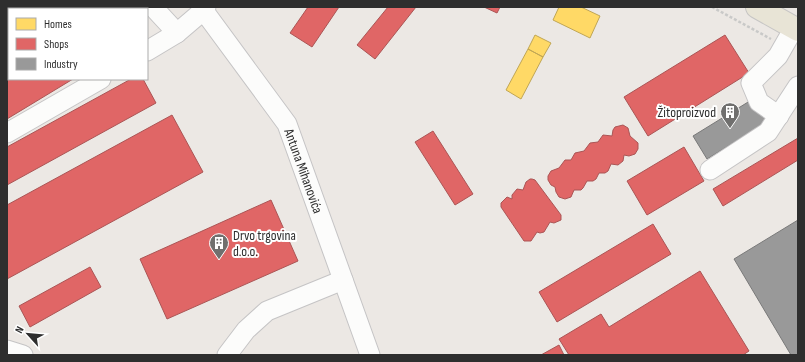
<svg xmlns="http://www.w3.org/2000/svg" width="805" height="362" font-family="'Sofia Sans Condensed',sans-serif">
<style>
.homes{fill:#ffd966;stroke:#c0a655}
.shops{fill:#e06666;stroke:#ab5555}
.industry{fill:#999;stroke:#797979}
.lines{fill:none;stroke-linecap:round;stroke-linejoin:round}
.minor-casing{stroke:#c5c4c5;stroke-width:21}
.major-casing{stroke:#c6c5c4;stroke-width:24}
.path{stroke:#c9c9c8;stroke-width:2.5;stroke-dasharray:3 2;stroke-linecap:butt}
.minor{stroke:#fcfcfb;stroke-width:19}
.major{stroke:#e8e4d6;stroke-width:22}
.labels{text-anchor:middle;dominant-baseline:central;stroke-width:4;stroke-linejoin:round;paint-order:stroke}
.poi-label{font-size:14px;fill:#2e2e2e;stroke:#fff;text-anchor:end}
.street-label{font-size:14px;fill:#2e2e2e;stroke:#fff}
</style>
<rect width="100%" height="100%" fill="#ece8e4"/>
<path class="homes" d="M559,7H581L600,16L590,38L553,20Z
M535,35L551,43L543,57L528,49Z
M528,49L543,57L521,99L506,90Z"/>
<path class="shops" d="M7,7H107L108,9H9V79H73L7,119Z
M308,7H339L312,47L290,33Z
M388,7H416L375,59L357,45Z
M484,7H500L497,13Z
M725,35L749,73L648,136L624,97Z
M131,79H143L156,103L7,185V147Z
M172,115L203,172L7,279V205Z
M623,125L628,128L630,136L638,143V149L635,154L629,156L624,155L623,161L618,165L611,164L608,171L605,173H599L596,179L593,181H587L583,188L581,190H574L571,197L565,199L559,197L556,192L555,187L551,185L548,180V176L551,171L559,168L565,160H571L575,153L584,151L590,143L598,142L603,135L612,136L613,130L615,127Z
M433,131L473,194L455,205L415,142Z
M798,138V160L723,206L713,189Z
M684,147L704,181L647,215L627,181Z
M530,179H532L535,180L561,215V220L554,223L550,222L544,232L540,233L537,232L531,241H524L501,207V203L507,197L512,199V195L517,189L523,190L526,182Z
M271,200L298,261L167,319L140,259Z
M653,224L671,254L557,322L539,292Z
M90,267L101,287L30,327L19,306Z
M700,271L749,351L743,355H569L559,339L601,314L609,327Z
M559,345L564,355H541Z"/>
<path class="industry" d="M753,99L767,122L707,159L693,136Z
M798,220V355H791L734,259Z"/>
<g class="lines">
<g class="minor-casing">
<g id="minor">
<path d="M123,7L124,9"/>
<path d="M153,7L177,33"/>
<path id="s1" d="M201,7L287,124L370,355"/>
<path d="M147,51L177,33L204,10L206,7"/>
<path d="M779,116L759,102L751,83L778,56L794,28"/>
<path d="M7,133L101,79"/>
<path d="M710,170L768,132L798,86"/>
<path d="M7,350L23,355"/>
<path d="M227,355L246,330L267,311L343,280"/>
</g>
</g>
<g class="major-casing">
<path id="major" d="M757,7L798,30"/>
</g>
<path class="path" d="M712,7L771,39"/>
<use href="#minor" class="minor"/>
<use href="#major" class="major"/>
</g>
<defs>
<g id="building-pin" transform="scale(1)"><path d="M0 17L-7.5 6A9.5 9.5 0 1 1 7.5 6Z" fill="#706f6e" stroke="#fff"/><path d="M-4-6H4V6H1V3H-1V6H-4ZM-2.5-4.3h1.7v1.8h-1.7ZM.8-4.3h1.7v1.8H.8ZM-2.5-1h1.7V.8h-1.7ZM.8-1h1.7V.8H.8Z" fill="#fff"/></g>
</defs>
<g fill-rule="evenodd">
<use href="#building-pin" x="730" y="112"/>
<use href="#building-pin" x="219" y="243"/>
</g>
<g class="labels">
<g class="poi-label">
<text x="716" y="112">Žitoproizvod</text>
<text x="233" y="235" text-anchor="start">Drvo trgovina<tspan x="233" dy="16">d.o.o.</tspan></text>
</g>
<g class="street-label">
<text stroke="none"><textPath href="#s1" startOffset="195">Antuna Mihanovića</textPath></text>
</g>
</g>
<rect width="805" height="362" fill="none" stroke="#2e2e2e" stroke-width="16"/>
<rect x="8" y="8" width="140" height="72" fill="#ffffff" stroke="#ababab"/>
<rect x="16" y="18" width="20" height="12" fill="#ffd966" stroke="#ababab"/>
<text x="44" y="28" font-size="12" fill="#2e2e2e">Homes</text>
<rect x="16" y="38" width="20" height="12" fill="#e06666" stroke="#ababab"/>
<text x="44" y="48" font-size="12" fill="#2e2e2e">Shops</text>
<rect x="16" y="58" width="20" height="12" fill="#999999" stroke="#ababab"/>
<text x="44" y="68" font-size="12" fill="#2e2e2e">Industry</text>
<g transform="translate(28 334) rotate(297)" stroke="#ffffff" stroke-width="3" paint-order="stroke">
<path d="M0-3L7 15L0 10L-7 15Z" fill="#2e2e2e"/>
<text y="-6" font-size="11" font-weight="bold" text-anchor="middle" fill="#2e2e2e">N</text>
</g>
</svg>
